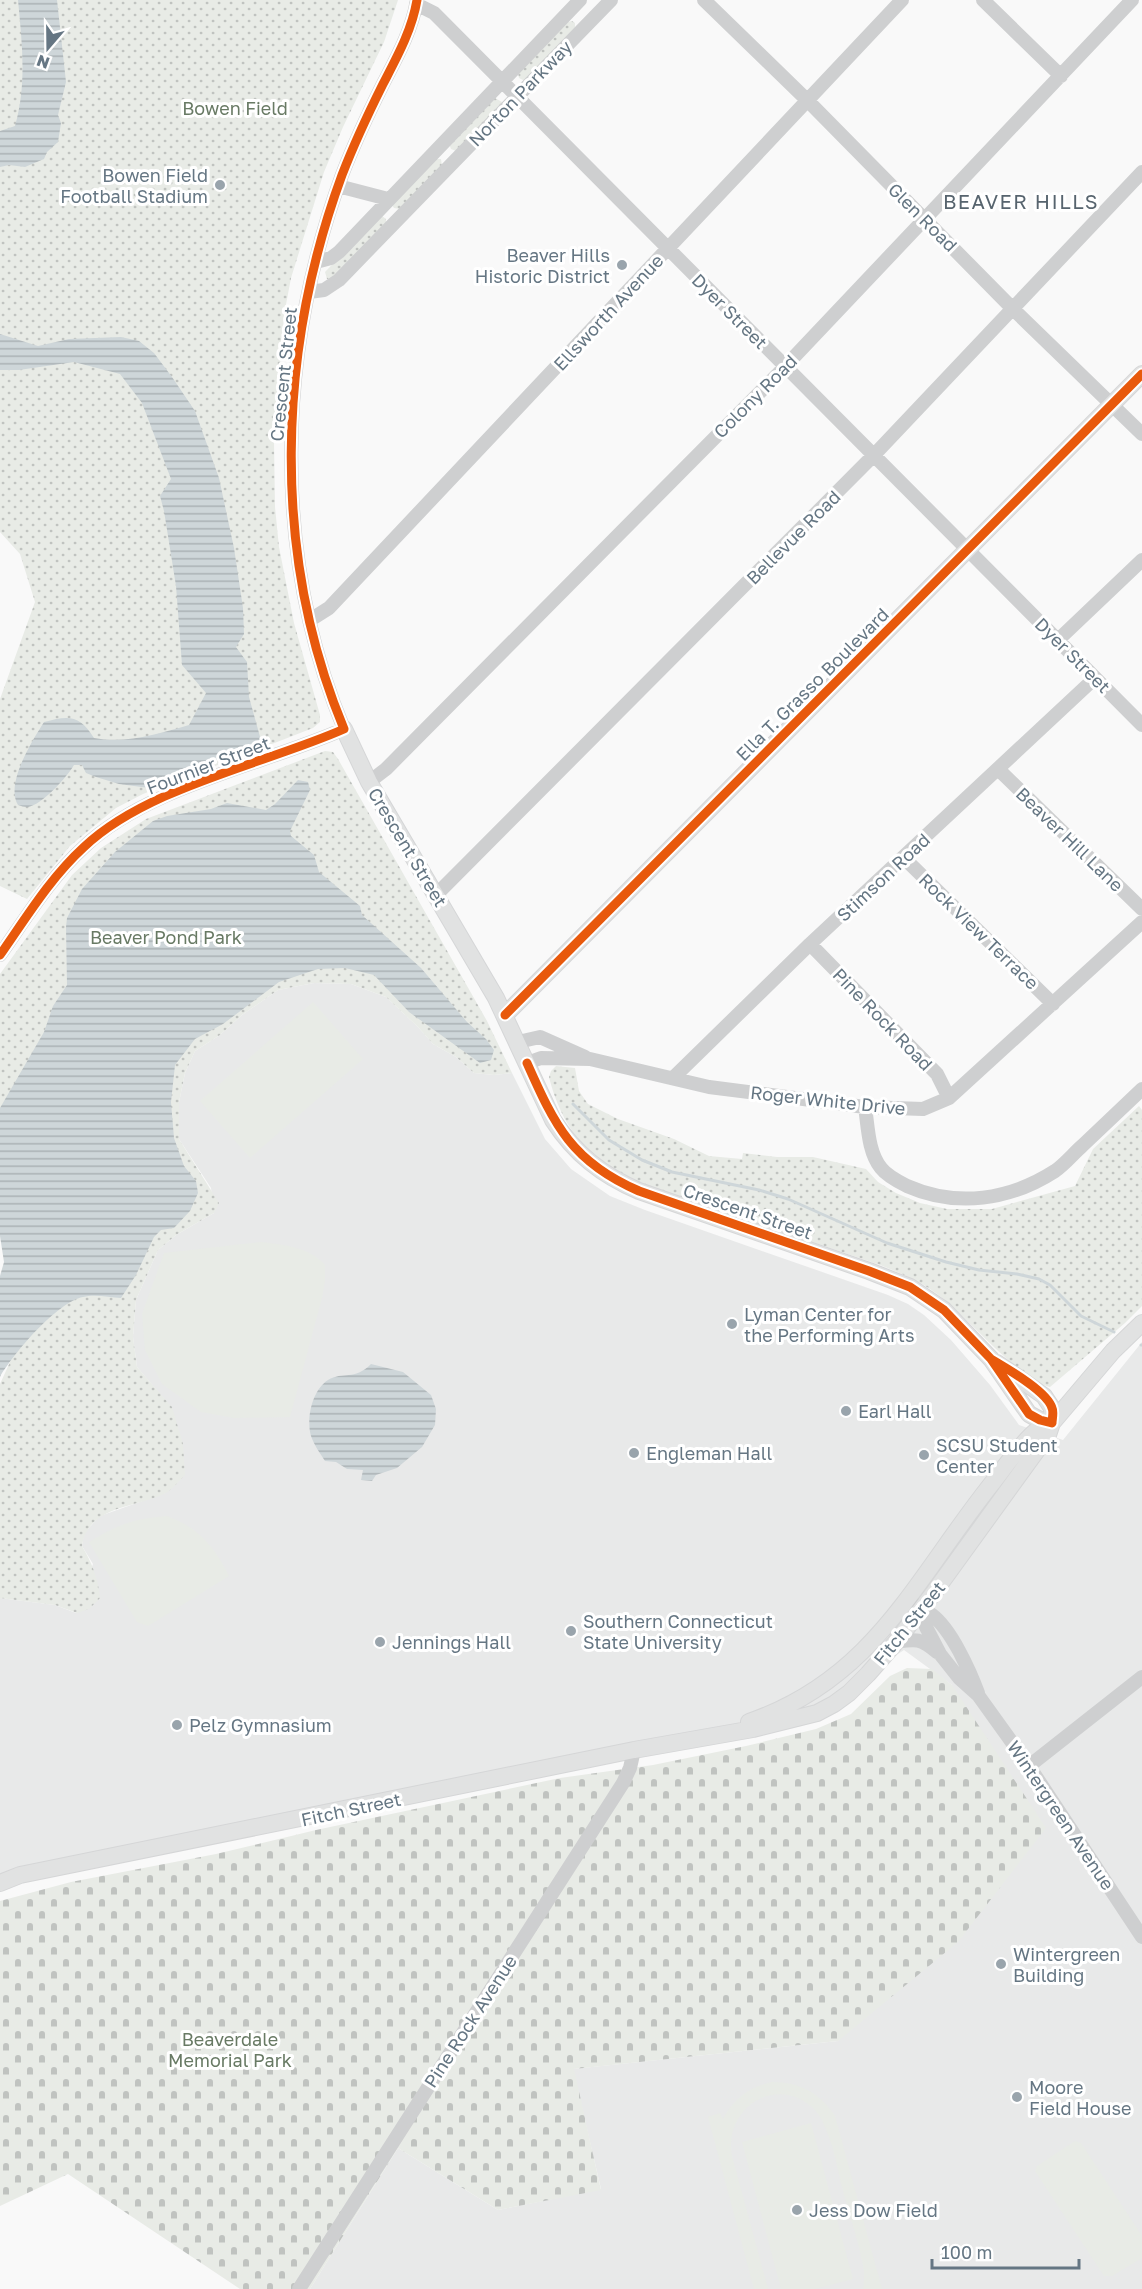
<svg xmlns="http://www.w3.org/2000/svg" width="1142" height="2289" font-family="'Golos Text',sans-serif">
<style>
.built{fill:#e8e9e9}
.green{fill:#e8ebe6}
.cemetery{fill:url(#cemetery-stones)}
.park{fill:url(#park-dots)}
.water{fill:url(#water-rules)}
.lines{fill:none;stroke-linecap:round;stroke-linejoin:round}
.stream{stroke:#ced6d9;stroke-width:3}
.major-casing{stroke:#d5d6d7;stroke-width:18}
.minor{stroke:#cecfd0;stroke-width:14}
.major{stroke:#e1e2e2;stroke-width:16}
.cycleway-casing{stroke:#fff;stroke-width:13}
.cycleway{stroke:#e8590c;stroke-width:9}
.poi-dot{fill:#99a4ac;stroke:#fff;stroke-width:2}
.labels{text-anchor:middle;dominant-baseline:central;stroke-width:6;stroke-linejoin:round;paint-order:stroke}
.street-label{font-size:18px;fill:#657683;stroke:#fff}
.park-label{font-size:18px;fill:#687a64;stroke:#fff}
.poi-label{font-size:18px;fill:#657683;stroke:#fff;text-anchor:start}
.neighbourhood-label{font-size:20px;letter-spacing:1.5px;fill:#57646e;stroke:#fff}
</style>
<defs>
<pattern id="cemetery-stones" width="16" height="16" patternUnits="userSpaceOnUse" patternTransform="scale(1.5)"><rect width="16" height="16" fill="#e8ebe6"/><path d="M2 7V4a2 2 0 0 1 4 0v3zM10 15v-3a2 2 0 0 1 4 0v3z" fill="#c0c3c0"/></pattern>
<pattern id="park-dots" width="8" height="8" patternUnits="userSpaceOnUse" patternTransform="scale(1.5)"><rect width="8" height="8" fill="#e8ebe6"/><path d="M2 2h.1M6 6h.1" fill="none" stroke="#c0c3c0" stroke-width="1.8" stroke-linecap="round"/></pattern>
<pattern id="water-rules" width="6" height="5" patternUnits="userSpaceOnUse" patternTransform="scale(1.5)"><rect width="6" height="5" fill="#ced6d9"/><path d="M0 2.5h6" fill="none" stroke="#abb2b5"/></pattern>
</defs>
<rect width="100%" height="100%" fill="#f9f9f9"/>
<path class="built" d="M314,983L351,984L386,997L418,1027L433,1044L456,1057L474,1073L494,1075L512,1073L545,1139L571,1169L610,1196L645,1210L888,1295L908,1304L924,1315L951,1340L990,1385L1019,1425L1063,1440L1142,1342V2289H310L398,2148L498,2210L601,2189L573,2069L838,2041L952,1685L904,1650L868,1674L834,1704L0,1883V1598L55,1605L76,1613L93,1564L82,1546L84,1533L100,1516L165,1493L172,1408L137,1367L133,1337L136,1300L158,1250L176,1235L214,1213L211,1188L179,1139V1102L185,1073L195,1051L220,1035L242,1015L278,990Z"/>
<path class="green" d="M313,1002L363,1059L250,1158L200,1101Z
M261,1242C283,1245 310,1247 325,1265V1281L322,1298L290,1417L234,1418L201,1412L162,1384L145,1350L142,1314L164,1253Z
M167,1516C199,1528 214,1546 229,1576L148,1626L137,1622L89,1542C119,1524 133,1519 167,1516Z
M772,2082C800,2082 820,2093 835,2116L882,2289H863C864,2283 864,2277 864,2271C860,2246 851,2220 844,2195C838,2172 834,2146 824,2125C822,2119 819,2114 814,2109C777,2073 723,2108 732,2156L768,2289H754L708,2117L720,2113L723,2119C734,2099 749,2087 772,2082Z
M811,2123L853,2279L815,2289H781L742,2142Z
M1075,2141L1081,2143L1142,2236V2258L1112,2276H1104L1035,2171L1037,2166Z"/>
<path class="cemetery" d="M907,1668L932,1669L952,1685L1046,1828L958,1942L838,2041L574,2069L601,2190L498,2210L398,2148L310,2289H240L68,2174L0,2206V1901L71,1882L216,1854L316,1830L560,1778L653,1765L746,1746L816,1729L851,1714L890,1676Z"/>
<path class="park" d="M0,0H398L384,42L343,127L324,172L291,278L284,315L274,442L275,507L279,547L294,623L320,715V722L313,728L143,794L116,808L70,846L27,899L0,886V699L35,602L20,554L0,532Z
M572,21L575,23V28L525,81L519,78L518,73L568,22Z
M495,98L502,102L500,106L456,151L451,149L449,144Z
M435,159H441L442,166L400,209L394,208L392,205Z
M382,216L386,219V223L333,279H327L325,272L378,217Z
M325,751L333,752L338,759L487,1021L512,1073L494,1075L474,1073L456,1057L433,1044L418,1027L386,997L351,984L314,983L278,990L242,1015L220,1035L195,1051L185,1073L179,1102V1139L219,1203L214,1213L176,1235L158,1250L136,1300L133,1337L137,1367L172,1407L183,1444L185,1475C179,1481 172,1490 164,1494C134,1508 88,1506 82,1546C92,1563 98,1578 100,1598L89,1609L77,1613L55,1605L0,1598V1384L96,1173L0,1132V974L72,875L101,848L146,819Z
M556,1066L575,1068L579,1091L588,1104L618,1119L674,1139L709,1156L742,1159L743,1153L777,1157H813L866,1169L878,1182L896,1193L920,1203L947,1209H992L1075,1186L1093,1149L1139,1106L1142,1110V1306L1125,1323L1050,1387C1021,1381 968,1318 941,1297C923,1282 902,1274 880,1265C827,1247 773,1229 720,1210C676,1195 626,1183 591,1152C569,1133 556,1105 549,1077L551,1071Z"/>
<path class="water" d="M18,0H57L66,82L58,115L61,123L58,142L47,152L44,159L25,167L9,165L0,167V131L15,126C27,84 22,43 18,0Z
M0,334L38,346L69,339L121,337L139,341L154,353L172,377L195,411L219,478L234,548L243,608L244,634L236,647L247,662L249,697L262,744L182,772L149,788L119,784L96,777L86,773L82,765H74C67,777 42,805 28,807C24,807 21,806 18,805C5,784 32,741 44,722C69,715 80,715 94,738C126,744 158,734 189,725L206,693L182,665L176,586L164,511L160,496L171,479L142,403L120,374L74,362L19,370H0Z
M298,780L308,782L310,790L290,831L291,836L314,855L319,872L360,906L362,915L421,968L467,1022L486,1039L494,1050L491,1060L480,1063L409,1012L374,975L345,968L318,969L279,982L223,1024L195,1039L175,1065L171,1102L174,1138L184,1166L196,1181L198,1193L190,1211L174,1228L161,1230L154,1237L136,1275L121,1298C109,1297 94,1294 83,1297C57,1302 13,1354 0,1377V1276L4,1262L0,1236V1108L44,1032L53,1006L67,985L66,927L67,918L82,889L115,852L153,821L167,816L211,809L227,803L266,810L275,804Z
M371,1364L403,1372L431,1395L436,1409L435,1425L422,1447L397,1468L376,1475L372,1481L361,1480L363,1470L347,1469L336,1462L325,1461C320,1453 314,1445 311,1436C306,1419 312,1390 328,1380C343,1371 354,1381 371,1364Z"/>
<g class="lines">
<path class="stream" d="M573,1104L609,1140L642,1160L672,1172L759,1190L788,1199L887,1243L946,1262L979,1270L1017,1274L1039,1279L1050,1285L1081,1316L1114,1332
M1141,1345H1142"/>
<g class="major-casing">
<path id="major" d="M344,729L369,782L496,998L553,1120C575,1154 602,1175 639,1191L869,1271L910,1287L944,1310L991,1359L1029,1414L1040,1420L1052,1423
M505,1015L1142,374
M997,1363L1044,1396L1052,1408V1423
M749,1722C873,1679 914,1582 989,1487C1003,1470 1019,1445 1036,1431C1040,1427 1047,1425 1052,1423
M0,1883L20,1875L634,1750L753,1729L817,1713L834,1704L849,1693L868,1674L896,1642L935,1591L1048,1435L1052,1423L1113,1351L1142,1323"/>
</g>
<path class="minor" d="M704,0L808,101L1013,309L1142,434
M983,0L1061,76
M416,4L434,13L1142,725
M338,186L388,199
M316,262L331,258L339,252L580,0
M309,292L324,290L339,280L611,0
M310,620L329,608L902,0
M1058,640L1142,560
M998,769L1142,909
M369,782L386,769L777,375L1132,0
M904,858L1053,1004
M436,895L874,455L1142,172
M810,944L937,1074L949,1098
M0,955C26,918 50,878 84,847C147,787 265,764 344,729C271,554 277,352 342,175C354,144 368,114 383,84C397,57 412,30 417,0
M518,1042L540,1037L585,1057
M527,1063L541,1058L590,1059L709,1087L865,1107L923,1109L949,1098L1142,922
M673,1078L810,944L1095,678
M865,1107C868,1126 868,1152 881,1168C887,1176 899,1182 907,1186C957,1208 1010,1200 1055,1171C1065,1164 1073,1154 1082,1146C1102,1127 1122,1108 1142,1089
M916,1605C921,1608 927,1611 932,1615C951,1629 970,1671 978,1693
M922,1609L926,1627L940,1654L959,1678L978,1695L1029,1766L1142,1937
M896,1642C916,1639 920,1638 937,1652
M1029,1766L1142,1677
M299,2289L623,1783L630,1768L634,1750"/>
<use href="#major" class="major"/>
<g class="cycleway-casing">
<path id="cycleway" d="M0,955C26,918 50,878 84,847C147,787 265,764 344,729C271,554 277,352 342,175C354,144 368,114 383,84C397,57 412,30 417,0
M505,1015L1142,374
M527,1063C555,1126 572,1162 639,1191L869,1271L910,1287L944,1310L991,1359L1029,1414L1040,1420L1052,1423C1052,1419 1054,1412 1052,1408C1047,1391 1006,1368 991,1359"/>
</g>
<use href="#cycleway" class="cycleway"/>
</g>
<g class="poi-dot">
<circle cx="220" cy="185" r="6"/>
<circle cx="622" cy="265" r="6"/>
<circle cx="732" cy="1324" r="6"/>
<circle cx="846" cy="1411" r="6"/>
<circle cx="634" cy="1453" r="6"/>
<circle cx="924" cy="1455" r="6"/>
<circle cx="571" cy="1631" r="6"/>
<circle cx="380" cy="1642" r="6"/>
<circle cx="177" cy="1725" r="6"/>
<circle cx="1001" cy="1964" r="6"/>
<circle cx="1017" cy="2097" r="6"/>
<circle cx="797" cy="2210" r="6"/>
</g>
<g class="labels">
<g class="street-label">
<text transform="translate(520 93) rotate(-46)">Norton Parkway</text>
<text transform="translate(923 217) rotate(45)">Glen Road</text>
<text transform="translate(730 311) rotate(45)">Dyer Street</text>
<text transform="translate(608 312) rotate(-47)">Ellsworth Avenue</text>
<text transform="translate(283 374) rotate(-84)">Crescent Street</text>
<text transform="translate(755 396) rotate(-45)">Colony Road</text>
<text transform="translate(793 537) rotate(-45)">Bellevue Road</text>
<text transform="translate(1073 655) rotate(45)">Dyer Street</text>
<text transform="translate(812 684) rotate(-45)">Ella T. Grasso Boulevard</text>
<text transform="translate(208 765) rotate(-21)">Fournier Street</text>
<text transform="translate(1070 839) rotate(44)">Beaver Hill Lane</text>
<text transform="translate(408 847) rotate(59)">Crescent Street</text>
<text transform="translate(883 877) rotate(-43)">Stimson Road</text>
<text transform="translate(979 931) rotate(44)">Rock View Terrace</text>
<text transform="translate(883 1019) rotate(46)">Pine Rock Road</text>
<text transform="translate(828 1100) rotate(6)">Roger White Drive</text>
<text transform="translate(748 1211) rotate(19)">Crescent Street</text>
<text transform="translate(909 1623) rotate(-51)">Fitch Street</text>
<text transform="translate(351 1809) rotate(-12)">Fitch Street</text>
<text transform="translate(1061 1815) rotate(56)">Wintergreen Avenue</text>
<text transform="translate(470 2021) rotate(-57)">Pine Rock Avenue</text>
</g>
<g class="park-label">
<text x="235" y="108">Bowen Field</text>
<text x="166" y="937">Beaver Pond Park</text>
<text x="230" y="2039">Beaverdale<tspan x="230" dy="21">Memorial Park</tspan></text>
</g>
<g class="poi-label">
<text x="208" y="175" text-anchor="end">Bowen Field<tspan x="208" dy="21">Football Stadium</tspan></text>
<text x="610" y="255" text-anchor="end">Beaver Hills<tspan x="610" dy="21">Historic District</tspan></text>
<text x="744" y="1314">Lyman Center for<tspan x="744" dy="21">the Performing Arts</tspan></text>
<text x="858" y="1411">Earl Hall</text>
<text x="936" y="1445">SCSU Student<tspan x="936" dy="21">Center</tspan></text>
<text x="646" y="1453">Engleman Hall</text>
<text x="583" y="1621">Southern Connecticut<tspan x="583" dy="21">State University</tspan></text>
<text x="392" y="1642">Jennings Hall</text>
<text x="189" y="1725">Pelz Gymnasium</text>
<text x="1013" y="1954">Wintergreen<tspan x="1013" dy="21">Building</tspan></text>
<text x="1029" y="2087">Moore<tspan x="1029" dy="21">Field House</tspan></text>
<text x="809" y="2210">Jess Dow Field</text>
</g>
<g class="neighbourhood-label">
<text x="1021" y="201">BEAVER HILLS</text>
</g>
</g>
<g transform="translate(48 48) rotate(200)" stroke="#ffffff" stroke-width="4.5" paint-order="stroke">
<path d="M0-4.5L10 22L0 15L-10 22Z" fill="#657683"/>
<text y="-9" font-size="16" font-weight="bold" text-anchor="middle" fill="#657683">N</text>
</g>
<path d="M932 2259v9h147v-9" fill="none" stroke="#657683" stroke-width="3"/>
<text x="941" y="2259" font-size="18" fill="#657683" stroke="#ffffff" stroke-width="4.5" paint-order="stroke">100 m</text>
</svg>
